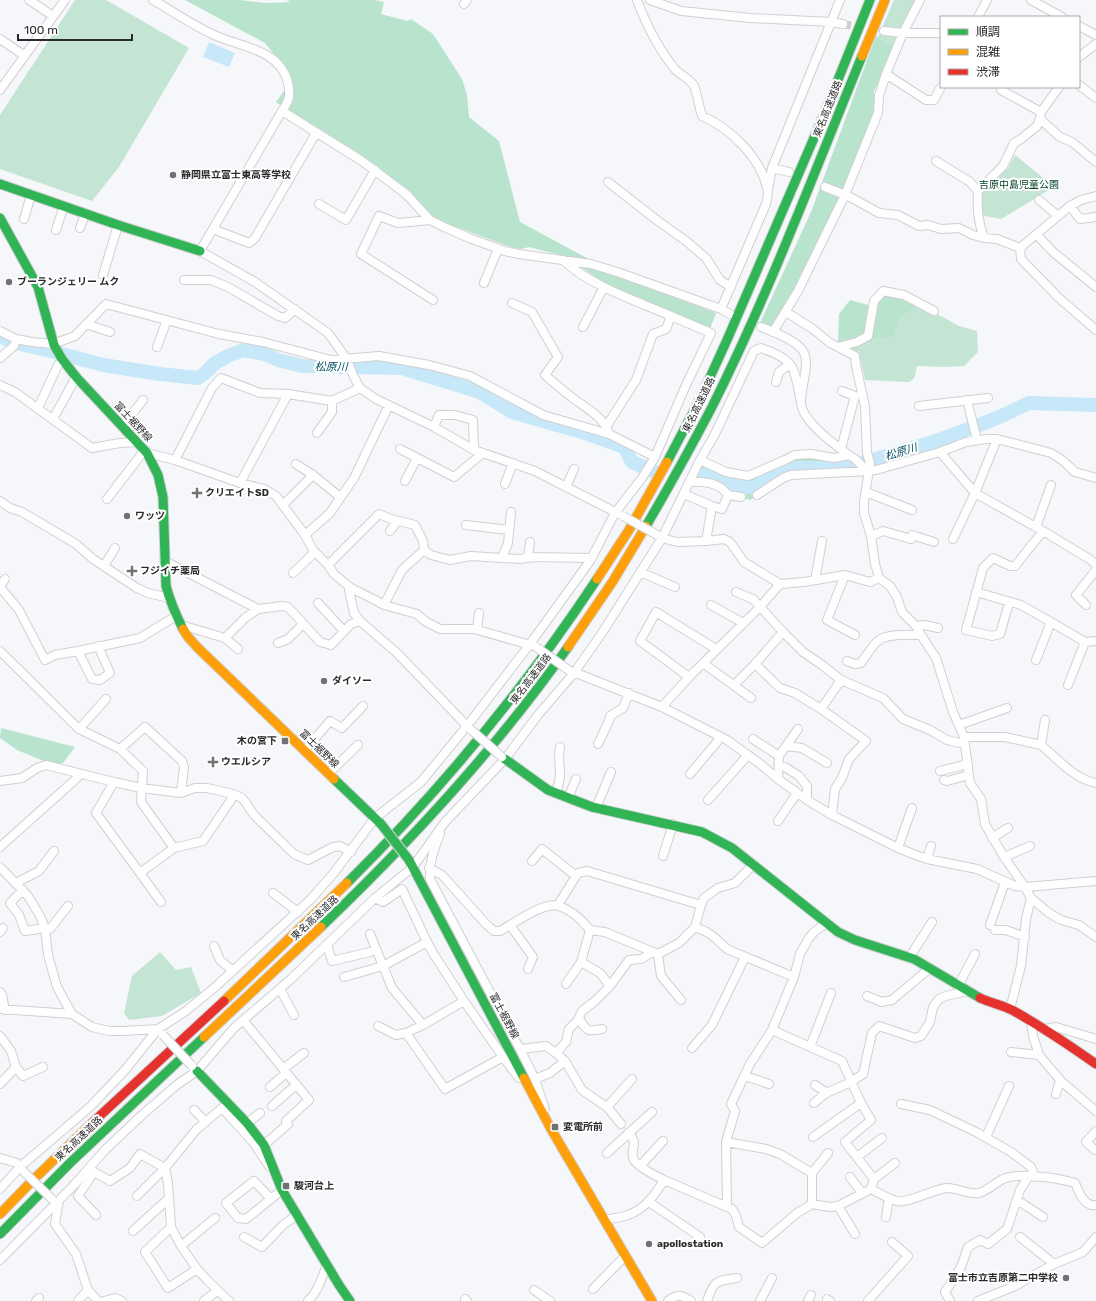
<svg xmlns="http://www.w3.org/2000/svg" width="1096" height="1301" font-family="Rubik,'Noto Sans JP',sans-serif">
<style>
.green{fill:#c4e4d4}
.forest{fill:#b8e3cd}
.water{fill:#c6e8f9}
.lines{fill:none;stroke-linecap:round;stroke-linejoin:round}
.river{stroke:#c6e8f9;stroke-width:14}
.street-tunnel{stroke:#cdced1;stroke-width:8;stroke-dasharray:8 4;stroke-linecap:butt}
.street-casing{stroke:#d0d0d2;stroke-width:10}
.fast-casing{stroke:#d0d0d2;stroke-width:11}
.slow-casing{stroke:#d0d0d2;stroke-width:11}
.jam-casing{stroke:#d0d0d2;stroke-width:11}
.street{stroke:#fefefe;stroke-width:8}
.fast{stroke:#30b455;stroke-width:9}
.slow{stroke:#ff9f0a;stroke-width:9}
.jam{stroke:#e5322d;stroke-width:9}
.street-bridge-casing{stroke:#d0d0d2;stroke-width:10;stroke-linecap:butt}
.fast-bridge-casing{stroke:#d1d1d3;stroke-width:11;stroke-linecap:butt}
.street-bridge{stroke:#fefefe;stroke-width:8}
.fast-bridge{stroke:#30b455;stroke-width:9}
.poi-dot{fill:#717275;stroke:#fff;stroke-width:1.5}
.labels{text-anchor:middle;dominant-baseline:central;stroke-width:4;stroke-linejoin:round;paint-order:stroke}
.street-label{font-size:10px;fill:#2a2a2d;stroke:#fff}
.poi-label{font-size:10px;font-weight:bold;fill:#2a2a2d;stroke:#fff;text-anchor:start}
.park-label{font-size:10px;fill:#04452a;stroke:#fff}
.water-label{font-size:11px;font-style:italic;fill:#004d66;stroke:#fff}
</style>
<rect width="100%" height="100%" fill="#f6f7fa"/>
<path class="green" d="M75,0H106L189,48L119,167L92,201L0,169V115Z
M894,0H920L897,48L878,37Z
M1015,155L1054,187L1001,219L980,215L981,193L1008,168Z
M921,305L959,326L977,331L978,352L964,366L943,367L917,366L914,379L909,382L865,380L858,349L881,337L899,318Z
M160,952L176,970L191,967L201,993L162,1016L129,1020L124,1013L132,976Z"/>
<path class="forest" d="M185,0H240L265,3L291,2L286,0H375L384,2L381,14L407,21L411,19L433,34L462,79L467,95L469,117L499,141L520,222L620,276L716,313L710,329L678,318L606,284L564,256L529,247L521,249L511,247L434,219L276,102L291,81L286,69L265,43Z
M876,36L897,48L874,91L875,120L847,190L776,324L770,327L760,323L811,212Z
M883,291L921,305L899,318L893,336L879,338L859,348L857,354L838,347L839,314L850,300L868,305Z
M796,455L850,456L862,470L794,474L750,500L693,482L704,463L739,476Z
M1,728L75,747L63,763L51,764L17,750L0,738Z"/>
<path class="water" d="M209,42L235,53L229,67L203,57Z"/>
<g class="lines">
<path class="river" d="M0,335L11,342L47,350L103,365L160,374L198,378L204,374L215,363L230,355L244,350L265,354L278,360L302,366L402,368L480,392L512,412L582,432L624,447L632,462L653,471
M705,475L725,484L746,487H757L772,474L792,468H828L852,466L933,442L982,424L1006,414L1029,403L1096,405"/>
<path class="street-tunnel" d="M843,24L862,28"/>
<g class="street-casing">
<path id="street" d="M29,0L53,16
M153,0C172,11 191,24 212,34C238,47 280,48 288,83C291,96 289,101 282,111L200,251L255,282L328,333L346,358L354,377L360,388L376,399L434,427L474,450L535,471L619,514
M637,0C646,24 658,48 674,68C679,75 690,78 694,86C698,96 699,107 702,116C730,128 761,158 767,188C769,193 767,199 766,204L721,309
M650,0L681,11L751,18L831,22L843,24
M1031,0L1062,17
M464,4L467,0
M978,17L987,0
M1079,26L1096,35
M884,31L903,33H941
M0,39L25,56
M1079,57L1096,44
M886,74L926,100H934L941,87
M1079,85L1096,98
M1002,87L1001,90L1041,112
M1059,87L1041,112L1040,119L1037,126L1021,139L1014,143L1003,166L978,191C977,209 978,221 984,238L997,239L1020,248L1021,259L1059,298L1096,330
M0,90L65,0
M282,111L362,161L406,194L430,220L444,227L469,238L505,251L519,254L591,264L620,273L721,309L730,314
M1040,119L1060,137L1072,142L1096,162
M936,161L970,182L978,191
M772,168L789,172
M608,182L658,221L686,241L706,258L720,280L731,287
M825,187L850,197L879,213L898,215L919,226L928,225L941,229L959,228L973,235L984,238
M768,189L772,168L840,0
M1039,200L1058,216
M319,204L346,220L375,170
M1070,206L1080,219L1096,217
M24,219L31,195
M430,220L398,223L379,216L361,254L433,300
M80,228L85,214
M213,229L249,243L255,238L316,133
M56,230L64,206
M1037,235L1053,252L1096,287
M1020,248L1070,206L1081,200L1096,196
M563,260C590,286 637,301 671,316L666,329L653,334L636,380L606,427
M103,275L118,225
M184,280H211L228,287L278,316L285,318L295,309
M484,283L498,249
M512,303L532,312L558,357L545,375C553,382 561,389 569,395C582,406 602,415 608,431
M934,311L904,295L883,291L874,301L868,336L857,342L838,347L855,356L856,366L865,406L867,453L870,463L864,502V513L871,536L875,564L879,578L890,586L897,597L902,612L916,626L921,635L936,658L953,712L964,737L970,783L981,799L985,824L1004,857L1025,887L1031,898L1049,913L1061,920L1079,925L1096,937
M786,312L813,329L830,343L838,347
M86,324L110,332
M583,327L604,287
M761,327C772,331 797,341 803,351C811,364 800,388 801,403C802,422 840,449 855,459C859,462 862,467 867,469C870,470 873,470 876,470L940,452L966,442L986,439H997L1051,453L1062,460L1075,472L1096,478
M0,331L16,339L32,342L53,344L75,336L106,304L219,334L263,342L331,360L379,356L429,365L470,376L543,415L609,434L655,457
M773,332L798,291L845,195L878,113L879,96L886,74L903,33L920,0
M157,347L167,320
M0,358L14,346L16,339
M776,382L779,372L790,364
M0,385L15,392L92,448L120,443L136,442
M967,400L977,440
M919,406L988,398
M38,408L58,365L63,361
M53,419L76,377
M122,427L143,400
M434,427L439,415H455L473,420L474,450
M317,433L332,412V401
M400,449L454,477L483,453
M841,449L855,396L842,391
M940,452L975,493L1043,531L1091,560L1096,565
M147,453L175,460L240,483L264,489L276,496L305,535L313,550L328,565L334,574L351,588L373,599L384,605L417,614L425,621L440,629H474L534,646
M175,460L212,388L221,378L260,393L288,394L332,401L360,388
M700,460L726,472L748,476L785,460L795,455L811,454L834,458L849,455
M296,464L313,475L340,497
M405,481L417,458
M690,482C703,481 719,482 728,495L722,509L712,506
M240,483L288,394
M505,484L513,463
M566,487L574,469
M866,492L912,510
M684,494L712,506L706,541
M728,495L741,497
M757,495L783,478L791,475L868,471
M107,499L144,451
M0,501L10,508L22,512L76,544L93,559L137,588L148,593L169,598
M283,505L313,475
M466,525L509,530
M1036,527L1051,485
M390,531L397,521
M305,535L330,513L354,478L389,405
M659,536L662,538L677,542L706,541L724,539L730,542L744,562L780,584L804,582L845,575L870,582L879,578
M871,536L883,531L911,539L912,535L934,542
M953,539L975,493L997,439
M502,558L508,543L511,512
M528,558L530,542
M165,561L258,609L282,606L288,607L320,642L331,645L351,624L360,621
M328,565L379,514L391,519L415,525L423,541L424,550L431,555L450,560L471,556L520,559L532,557L592,558
M104,566L115,548
M640,572L675,587
M293,573L315,552
M845,575L827,620L855,635
M815,580L822,541
M0,587L19,610L45,660L55,655L78,651L140,638L176,616
M0,587L5,579
M351,588L349,590L354,613L360,621L397,653L469,728
M976,592L1021,605L1051,622L1085,642L1096,641
M318,603L344,631
M1009,603L1000,634L992,636L966,630L983,568L993,558L1010,566H1015L1043,531
M384,605L402,570L424,550
M711,605L743,623
M1086,605L1076,595L1096,570
M181,625L225,638L245,618L258,609
M916,626L924,625L938,628
M477,629L479,613
M783,632L803,652L822,665L841,680
M225,638L238,649
M278,643L288,639L303,624
M0,651L79,729L120,749L143,771L141,802L174,848
M78,651L92,679L100,680L110,673L98,646
M1036,660L1051,622
M847,661L855,664L861,663C866,656 872,646 878,641C887,633 910,635 921,635
M703,663L751,698
M755,664L780,688L795,693L821,709
M571,671L662,707L727,740L759,763L778,779L807,800L832,815L898,848L913,854L927,859L977,869L1015,886L1025,887L1096,881
M689,677L640,641L656,612L716,649
M734,685L755,664L783,632L753,599L736,592
M1068,685L1085,642
M662,707L689,677L760,607L780,584
M1045,720L1041,745C1058,759 1074,779 1096,783
M959,725L1007,708
M79,729L106,699
M964,737H1005L1041,745
M753,739L779,756L778,779
M598,744L609,721L610,716L623,708L629,693
M786,746L802,748L827,763
M120,749L145,727L182,761L184,767L181,793
M305,750L330,721L342,728L363,706
M779,756L798,729
M785,767L799,776L807,786V800
M940,771L968,764
M329,773L358,745
M690,774L717,742L719,736
M944,780L947,781L969,775
M0,781L22,778L37,768L46,765L114,782L141,788L181,793L195,788H207L233,794L242,798L246,803L254,815L294,854L308,860L333,847L340,846L351,852
M114,782L96,813L140,873L174,848L203,841L231,800L233,794
M556,793C558,787 560,781 560,774C560,763 558,759 560,747
M568,798L576,779
M708,800L748,755
M596,808L611,772
M832,815L835,789L842,778L849,759L866,741L821,709L841,680L883,698L903,719L930,730L947,740L964,744
M778,821L797,793
M440,834C434,849 429,862 430,879L521,1051L535,1079L545,1109
M992,838L1008,828
M0,847L77,778L79,774
M898,848L912,808
M663,856L673,824
M1004,857L1030,846
M927,859L931,846
M532,861L542,849L576,876
M0,867L28,896L40,916L45,928L48,955L57,987L72,1014L92,1027L109,1031H124L158,1029
M429,868L442,875L486,924L494,931H500C513,924 544,901 559,906C571,910 582,920 590,930L605,932L658,954L679,943L695,927L701,905L704,898L718,888L735,883L754,864
M140,873L161,902
M16,883L39,871L54,851
M23,890L10,903L19,915L25,931L45,928L50,929L68,906
M273,893L298,912
M375,898L383,902L402,889L427,942L433,953L464,1001L503,1057L519,1078
M558,905L576,876L578,873L587,871L701,905
M510,925L533,957L528,969
M990,925L1005,882
M695,927C699,929 704,930 708,933C716,937 721,945 729,950L794,977
M995,930H1006L1025,937
M0,932L3,928
M370,934L392,988L423,1025
M327,944L332,961L370,952
M214,946L220,960L233,971
M658,954L661,976L681,1000
M909,958L932,922
M344,977L383,966L427,942
M566,984L581,962
M610,986L629,960L641,959L653,952
M958,986L975,954
M280,989L294,1015
M0,992L2,995L5,1010
M867,996L882,1002L892,1000L930,968
M464,1001L423,1025L406,1033L445,1089L503,1057
M0,1009L72,1014
M1010,1009L1021,966L1026,919L1031,898
M579,1019C587,1031 587,1032 602,1029
M243,1020L309,1100L286,1121L288,1124L264,1145
M1031,1021L1033,1036L1039,1055L1061,1081L1096,1111
M378,1026L396,1035L406,1033
M1045,1029L1056,1027L1096,1039
M772,1030L842,1061L861,1103L871,1120L845,1142L874,1179L871,1189
M0,1036L11,1051L16,1067L0,1084
M810,1047L831,993
M692,1048L712,1025L745,957
M521,1049L546,1046L556,1053
M1011,1052L1039,1055
M565,1061L582,1090L608,1108L621,1124
M16,1067L23,1076L43,1067
M283,1069L304,1053
M745,1076L769,1084
M535,1079L550,1073L565,1061L556,1053L566,1042L569,1029L578,1020L582,1011L595,1001L610,986L600,973L581,962L590,930
M815,1085L827,1093
M270,1087L286,1073
M1056,1094L1060,1080
M814,1103L826,1093L851,1082L863,1074L872,1033L879,1026L915,1038L921,1036L930,1022L933,1007L939,999L946,996L967,991
M901,1104L930,1110L978,1133L1011,1152L1031,1167L1035,1177
M272,1106L296,1085
M607,1107L632,1079
M194,1110L206,1122
M247,1123L260,1113
M628,1133C641,1145 628,1149 634,1160C639,1168 656,1176 664,1180
M813,1137L861,1103
M986,1137L1009,1086
M726,1142L766,1149L780,1154L812,1173
M1095,1150L1086,1142L1096,1131
M607,1153L652,1112
M857,1157L882,1138
M0,1158L17,1163L22,1170
M640,1166L663,1141
M90,1168L94,1172L110,1181L130,1168L140,1154L165,1168L168,1184L171,1227L181,1246L197,1269L208,1281L229,1301
M94,1172L78,1196L96,1215
M850,1177L862,1193
M874,1179L895,1163
M0,1189L20,1167L91,1106L125,1070L158,1029L186,1011L214,988L310,900L333,874L375,818L421,782L467,726L530,644L590,561L615,513L642,478L655,457L686,385L711,333L671,316
M137,1196L165,1168L196,1130L222,1108L253,1142L269,1166
M271,1199L254,1181L226,1203L238,1218L246,1219L282,1190
M59,1200L55,1224L76,1254L88,1290L98,1301
M1017,1200L1043,1217
M649,1202L700,1237
M812,1204V1173L828,1153
M727,1206L726,1142L735,1111L731,1104L750,1064L772,1030L794,977L800,954L809,938L814,932L827,923
M838,1206L855,1234
M886,1217L889,1198
M604,1220C611,1218 621,1218 628,1215C645,1209 655,1195 664,1180L732,1209L736,1216L739,1227L762,1243L797,1213L812,1204L830,1207L838,1206L871,1189C879,1193 887,1198 896,1201C907,1204 932,1190 946,1188C956,1187 968,1195 979,1193C987,1191 995,1183 1003,1179C1019,1172 1058,1178 1075,1183C1079,1192 1084,1207 1096,1205
M171,1227L145,1252L168,1288L197,1269
M133,1231L169,1198
M244,1237L262,1247L283,1225L297,1215
M1020,1237L1054,1264
M181,1246L215,1218
M0,1260L74,1185L105,1150L143,1114L178,1084L197,1071L234,1028L291,979L375,898L413,867L445,822L505,759L538,715L574,673L602,633L662,538L700,460L715,434L754,351L761,348C770,351 782,356 789,363C796,369 799,393 801,403
M593,1289L625,1256
M534,1290L550,1301
M465,1299L467,1301
M827,1299L830,1301
M36,1301L39,1298
M78,1301L88,1290
M104,1301L115,1298L122,1301
M204,1301L217,1291
M308,1301C318,1292 322,1277 327,1265
M668,1301C678,1293 681,1295 691,1301
M707,1301C714,1280 716,1281 737,1278
M760,1301L772,1278
M808,1301L811,1295
M868,1301L908,1256L892,1242
M950,1301L945,1292L961,1267L968,1247L980,1240L988,1244L1007,1229L1020,1190L1029,1176
M978,1301L1015,1286L1054,1264L1083,1252L1096,1237"/>
</g>
<g class="fast-casing">
<path id="fast" d="M0,184L118,225L200,251
M0,218L38,287L54,345L62,359L77,378L147,453L158,475L163,497L166,586C170,601 176,615 183,629
M667,462L700,399L727,340L823,117L870,0
M646,526C669,487 691,447 712,407C769,293 814,173 862,56
M505,759L548,790L592,807L702,832L732,848L838,932L855,940L914,959L980,998
M334,779L381,824
M409,860L524,1078
M347,883C442,789 523,691 597,579
M321,927C411,841 496,749 568,647
M197,1071L247,1123L264,1145L282,1190L339,1285L350,1301
M0,1234L71,1162L204,1037"/>
</g>
<g class="slow-casing">
<path id="slow" d="M862,56L885,0
M597,579L629,530L667,462
M183,629L188,637L198,648L334,779
M568,647L613,581L646,526
M224,1001L347,883
M204,1037L321,927
M524,1078L551,1129L652,1301
M0,1214L33,1180L92,1123"/>
</g>
<g class="jam-casing">
<path id="jam" d="M980,998C991,1003 1002,1005 1012,1010C1041,1026 1069,1045 1096,1064
M92,1123L224,1001"/>
</g>
<use href="#street" class="street"/>
<use href="#fast" class="fast"/>
<use href="#slow" class="slow"/>
<use href="#jam" class="jam"/>
<g class="street-bridge-casing">
<path id="street-bridge" d="M623,516L659,536
M536,647L570,671
M469,728L502,757
M163,1035L192,1066
M22,1170L54,1201"/>
</g>
<g class="fast-bridge-casing">
<path id="fast-bridge" d="M381,824L409,860"/>
</g>
<use href="#street-bridge" class="street-bridge"/>
<use href="#fast-bridge" class="fast-bridge"/>
</g>
<g class="poi-dot">
<circle cx="173" cy="175" r="4"/>
<circle cx="9" cy="282" r="4"/>
<path d="M195 487h4v4h4v4h-4v4h-4v-4h-4v-4h4z"/>
<circle cx="127" cy="516" r="4"/>
<path d="M130 565h4v4h4v4h-4v4h-4v-4h-4v-4h4z"/>
<circle cx="324" cy="681" r="4"/>
<rect x="281" y="737" width="8" height="8" rx="2"/>
<path d="M211 756h4v4h4v4h-4v4h-4v-4h-4v-4h4z"/>
<rect x="551" y="1123" width="8" height="8" rx="2"/>
<rect x="282" y="1182" width="8" height="8" rx="2"/>
<circle cx="649" cy="1244" r="4"/>
<circle cx="1066" cy="1278" r="4"/>
</g>
<g class="labels">
<g class="street-label">
<text transform="translate(828 109) rotate(-68)">東名高速道路</text>
<text transform="translate(699 405) rotate(-64)">東名高速道路</text>
<text transform="translate(133 422) rotate(47)">富士裾野線</text>
<text transform="translate(531 679) rotate(-53)">東名高速道路</text>
<text transform="translate(319 749) rotate(44)">富士裾野線</text>
<text transform="translate(315 918) rotate(-43)">東名高速道路</text>
<text transform="translate(504 1016) rotate(62)">富士裾野線</text>
<text transform="translate(79 1139) rotate(-43)">東名高速道路</text>
</g>
<g class="poi-label">
<text x="181" y="175">静岡県立富士東高等学校</text>
<text x="17" y="282">ブーランジェリー ムク</text>
<text x="205" y="493">クリエイトSD</text>
<text x="135" y="516">ワッツ</text>
<text x="140" y="571">フジイチ薬局</text>
<text x="332" y="681">ダイソー</text>
<text x="277" y="741" text-anchor="end">木の宮下</text>
<text x="221" y="762">ウエルシア</text>
<text x="563" y="1127">変電所前</text>
<text x="294" y="1186">駿河台上</text>
<text x="657" y="1244">apollostation</text>
<text x="1058" y="1278" text-anchor="end">富士市立吉原第二中学校</text>
</g>
<g class="park-label">
<text x="1019" y="185">吉原中島児童公園</text>
</g>
<g class="water-label">
<text transform="translate(331 367) rotate(1)">松原川</text>
<text transform="translate(901 452) rotate(-17)">松原川</text>
</g>
</g>
<rect x="940" y="16" width="140" height="72" fill="#ffffff" stroke="#aaaaab"/>
<rect x="948" y="29" width="20" height="6" fill="#30b455" stroke="#aaaaab"/>
<text x="976" y="36" font-size="12" fill="#2a2a2d">順調</text>
<rect x="948" y="49" width="20" height="6" fill="#ff9f0a" stroke="#aaaaab"/>
<text x="976" y="56" font-size="12" fill="#2a2a2d">混雑</text>
<rect x="948" y="69" width="20" height="6" fill="#e5322d" stroke="#aaaaab"/>
<text x="976" y="76" font-size="12" fill="#2a2a2d">渋滞</text>
<path d="M18 34v6h114v-6" fill="none" stroke="#2a2a2d" stroke-width="2"/>
<text x="24" y="34" font-size="12" fill="#2a2a2d" stroke="#ffffff" stroke-width="3" paint-order="stroke">100 m</text>
</svg>
